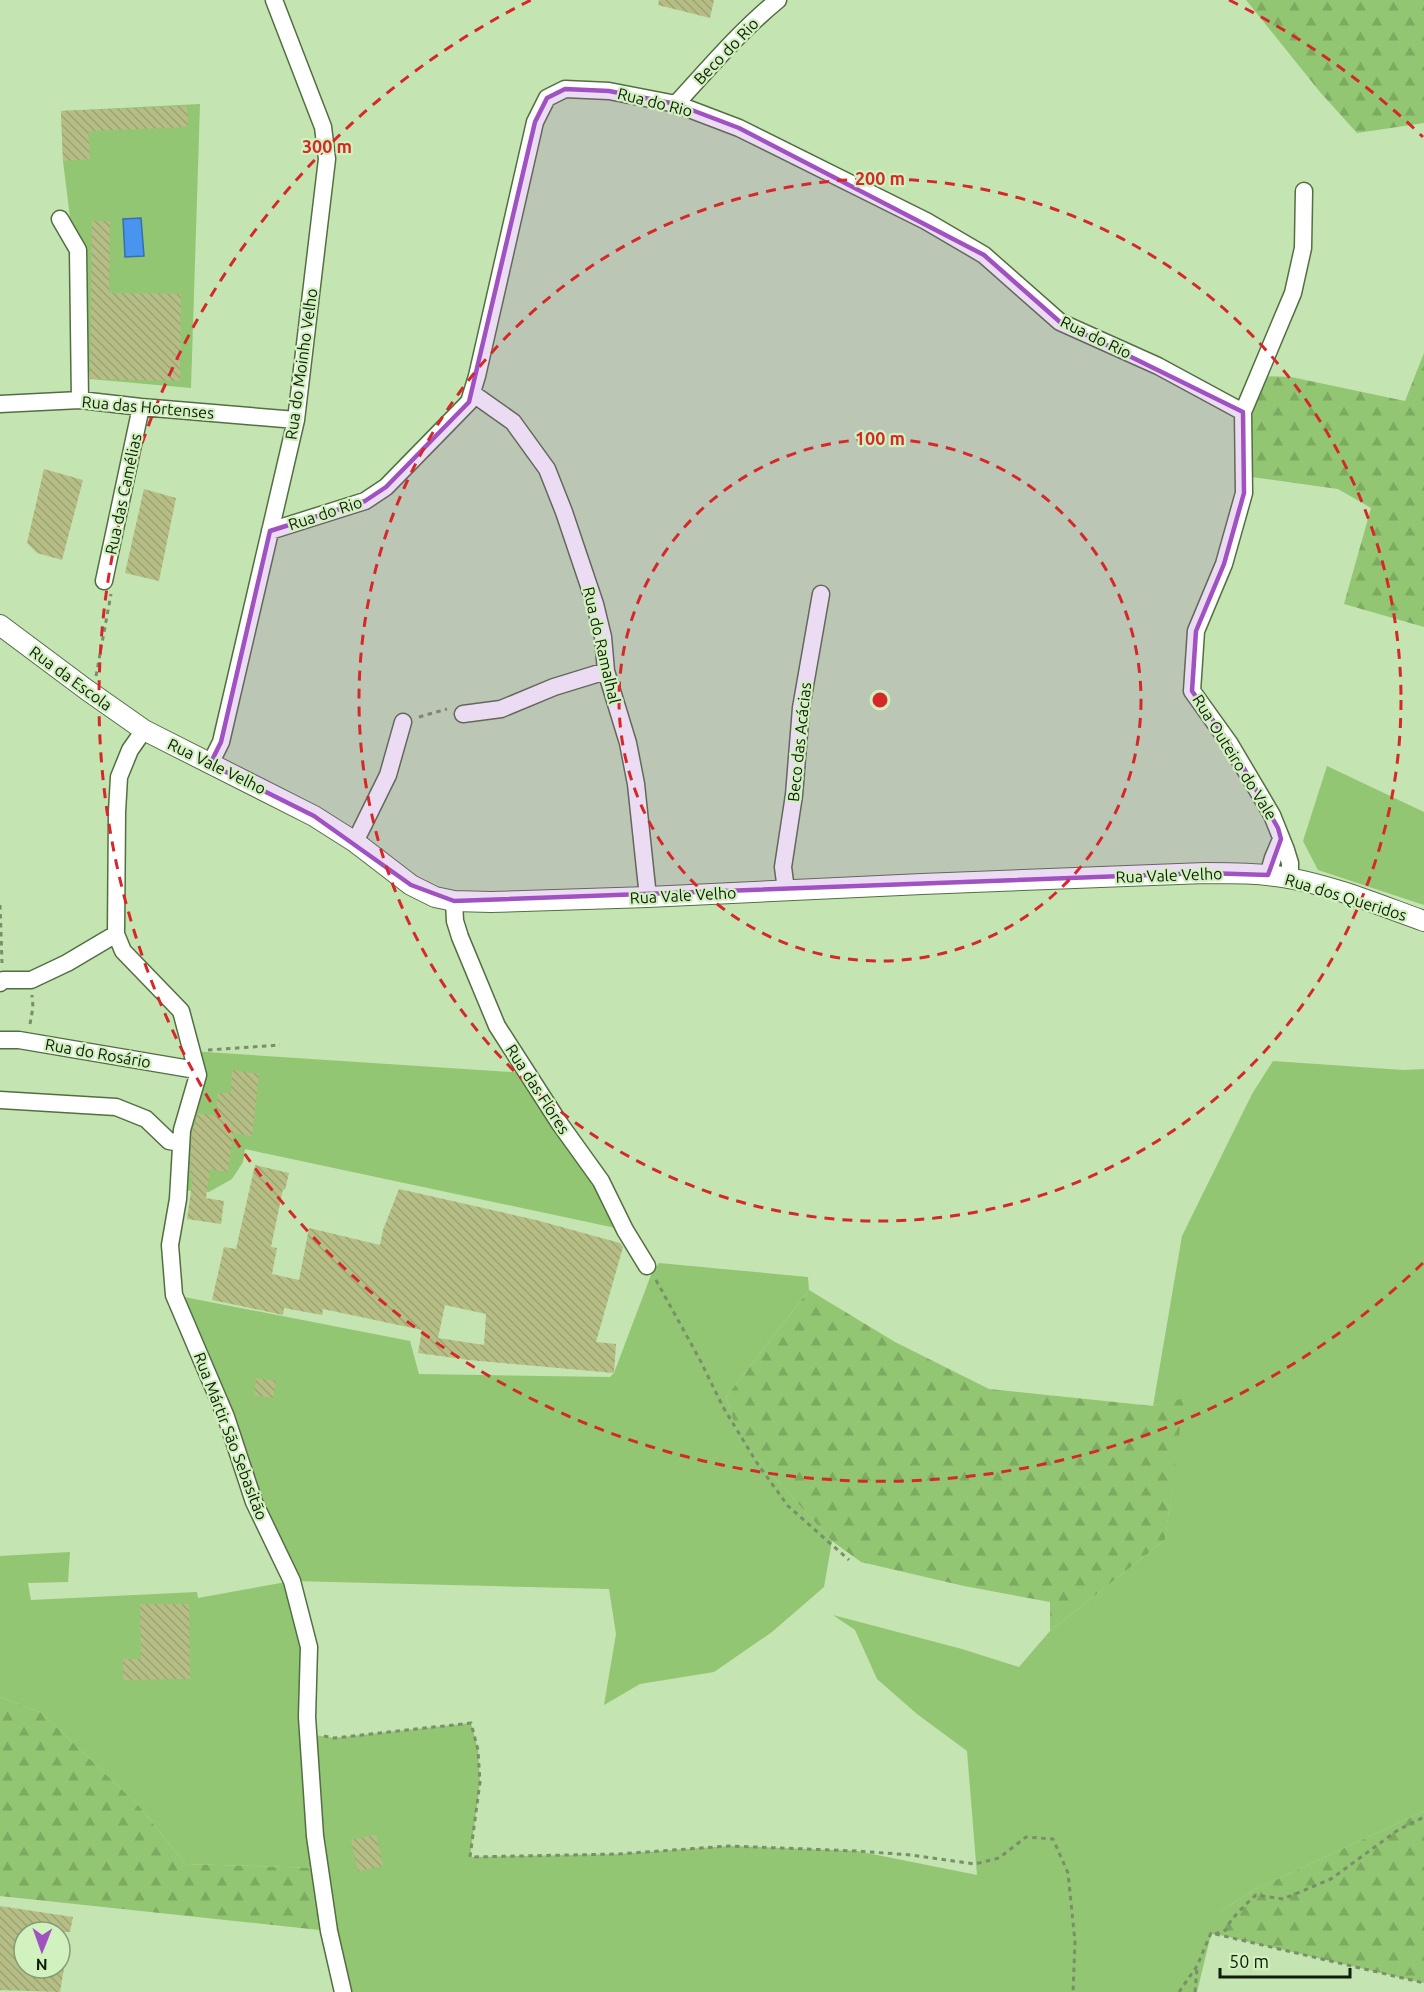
<svg xmlns="http://www.w3.org/2000/svg" width="1424" height="1992" font-family="Ubuntu,sans-serif">
<style>
.green{fill:#92c672}
.forest{fill:url(#forest-firs)}
.water{fill:#4994ee;stroke:#3870a9;stroke-width:1.5}
.building{fill:url(#building-back-hatch);fill-rule:evenodd}
.lines{fill:none;stroke-linecap:round;stroke-linejoin:round}
.minor-casing{stroke:#536f42;stroke-width:19}
.tertiary-casing{stroke:#536f42;stroke-width:22}
.path{stroke:#788f6a;stroke-width:3;stroke-dasharray:4.5 4.5;stroke-linecap:butt}
.minor{stroke:#fff;stroke-width:16}
.tertiary{stroke:#fff;stroke-width:20}
.marked{fill:#a051c2;fill-opacity:0.2;stroke:#a051c2;stroke-width:4.5;stroke-linejoin:round}
.ring{fill:none;stroke:#d62828;stroke-width:3;stroke-dasharray:10 8}
.labels{text-anchor:middle;dominant-baseline:central;stroke-width:4.5;stroke-linejoin:round;paint-order:stroke}
.street-label{font-size:16px;fill:#111c09;stroke:#d1f1bf}
.centre{fill:#d62828;stroke:#d1f1bf;stroke-width:3}
.ring-label{font-size:18px;text-anchor:middle;font-weight:bold;fill:#d62828;stroke:#d1f1bf;stroke-width:4.5;stroke-linejoin:round;paint-order:stroke}
</style>
<defs>
<pattern id="forest-firs" width="22" height="20" patternUnits="userSpaceOnUse" patternTransform="scale(1.5)"><rect width="22" height="20" fill="#92c672"/><path d="M5 1l3.5 6h-7zM16 11l3.5 6h-7z" fill="#7daa61"/></pattern>
<pattern id="building-back-hatch" width="6" height="6" patternUnits="userSpaceOnUse" patternTransform="scale(1.5)"><rect width="6" height="6" fill="#b6be86"/><path d="M-1 5l2 2M0 0l6 6M5-1l2 2" fill="none" stroke="#9ba372"/></pattern>
</defs>
<rect width="100%" height="100%" fill="#c4e4b2"/>
<path class="green" d="M200,104L191,388L90,379L63,161L61,111Z
M1327,766L1424,812V905L1318,870L1303,841Z
M191,1051L527,1073L625,1230L245,1149L243,1162L232,1179L209,1192L179,1190L198,1075Z
M1273,1061L1403,1070L1424,1069V1811L1256,1889L1220,1911V1935L1211,1934L1197,1992H343L320,1868L185,1864L140,1807L42,1713L0,1697V1556L70,1552L68,1582L28,1583L31,1600L197,1592L198,1598L292,1581L174,1295L410,1341L419,1374L610,1377L614,1373L651,1275L659,1263L808,1277L809,1290L726,1397L739,1439L832,1541L824,1587L772,1632L714,1672L640,1684L604,1705L616,1634L609,1589L293,1581L309,1647L308,1734L334,1738L471,1723L478,1750L480,1782L470,1857L618,1854L729,1846L857,1851L977,1875L967,1751L917,1714L877,1679L855,1630L833,1615L962,1649L1019,1667L1050,1631L1165,1540L1183,1399L1153,1406L1182,1236L1252,1094Z"/>
<path class="forest" d="M1246,0H1424V123L1357,133L1320,92Z
M1424,353V627L1344,604L1371,508L1338,489L1244,476L1258,376L1291,377L1405,401Z
M809,1290L895,1342L989,1389L1153,1406L1184,1398L1165,1540L1050,1631V1602L964,1586L861,1562L832,1541L739,1439L726,1397Z
M0,1697L42,1713L140,1807L185,1864L320,1868L329,1931L0,1896Z
M1424,1811V1983L1220,1935V1911L1256,1889Z"/>
<path class="water" d="M141,218L144,256L125,257L123,219Z"/>
<path class="building" d="M659,0H714L710,18L658,5Z
M187,106L188,127L88,131L90,159L63,161L61,111Z
M92,221H110L109,293L181,294L180,381L90,379Z
M44,469L83,480L62,560L37,553L27,543Z
M144,489L176,498L159,581L125,573Z
M232,1070L259,1074L252,1136L233,1133L228,1172L210,1169L206,1198L224,1201L221,1224L187,1219L193,1177H190L192,1132L198,1113L216,1116L218,1093H231Z
M255,1165L289,1173L285,1190L283,1189L271,1247L277,1248L272,1274L299,1280L309,1228L380,1245L383,1230L399,1189L536,1220L620,1243L623,1247L596,1342L616,1344L614,1373L469,1360L418,1353L422,1330L323,1309L322,1315L284,1308L283,1315L212,1300L224,1247L236,1249ZM445,1305L486,1314L484,1345L438,1338Z
M256,1378L276,1381L273,1398L254,1395Z
M140,1604H189L190,1679L123,1680V1659H141Z
M376,1835L383,1866L358,1871L351,1840Z
M0,1906L73,1917L70,1932H24V1968H64L60,1992L0,1990Z"/>
<g class="lines">
<g class="minor-casing">
<path id="minor" d="M676,104C709,68 740,31 778,0
M60,219L78,250L80,400
M472,393L513,422L547,469L564,512L595,604L603,637L606,671L628,743L636,784L648,897
M0,404L80,400L141,407L296,420
M270,531L365,501L386,487L469,402L477,376L535,122L547,98L565,89L609,91L676,104L739,128L926,221L984,255L1060,322L1158,366L1243,412
M104,581L141,407
M463,714L501,709L554,687L606,671
M144,730L130,750L119,777L117,812L116,934L123,951L181,1011L198,1075L182,1130L178,1199L170,1245L174,1295L226,1417L254,1502L292,1581L309,1647L307,1717L315,1836L329,1931L343,1992
M210,764L221,742L296,420L327,159L323,127L274,0
M355,842L388,775L403,722
M1268,875L1273,858L1281,839
M1290,878V863L1286,850L1272,815L1230,744L1192,691L1196,631L1224,564L1244,493L1243,412L1293,293L1303,248L1304,191
M786,890L783,867L794,795L801,708L821,594
M454,901L455,921L460,937L497,1026L560,1124L601,1181L625,1230L647,1266
M0,983L3,980H31L67,963L116,934
M0,1040H19L196,1070
M0,1100L116,1107L146,1119L169,1141L181,1143"/>
</g>
<g class="tertiary-casing">
<path id="tertiary" d="M0,625L87,690L144,730L314,816L355,842L411,885L435,897L454,901L491,902L648,897L922,884L1205,873C1233,873 1260,873 1288,878C1334,886 1379,905 1424,921"/>
</g>
<path class="path" d="M96,676L111,594
M419,717L447,709
M0,905L2,963
M30,1024L33,1007L32,995
M208,1050L280,1045
M656,1280L700,1360L723,1407L757,1463L788,1506L849,1560
M324,1736L334,1738L471,1723L478,1750L480,1782L470,1857L618,1854L729,1846L857,1851L911,1855L975,1864L999,1858L1026,1837L1053,1839L1068,1873L1075,1942L1073,1992
M1215,1934L1226,1930C1228,1921 1248,1902 1256,1895L1283,1899L1331,1879L1398,1830L1424,1817
M1179,1992L1197,1966L1211,1933L1424,1983
M1195,1992L1197,1968"/>
<use href="#minor" class="minor"/>
<use href="#tertiary" class="tertiary"/>
</g>
<path class="marked" d="M565,89L609,91L676,104L739,128L984,255L1060,322L1243,412L1244,493L1224,564L1196,631L1192,691L1230,744L1278,828L1281,839L1268,875L1205,873L454,901L411,885L314,816L210,764L221,742L270,531L365,501L386,487L469,402L535,122L547,98Z"/>
<g class="ring">
<circle cx="880" cy="700" r="261"/>
<circle cx="880" cy="700" r="521"/>
<path d="M1423 1263A782 782 0 1 1 531 0M1229 0A782 782 0 0 1 1423 137"/>
</g>
<g class="labels">
<g class="street-label">
<text transform="translate(726 51) rotate(-46)">Beco do Rio</text>
<text transform="translate(655 102) rotate(14)">Rua do Rio</text>
<text transform="translate(1096 337) rotate(26)">Rua do Rio</text>
<text transform="translate(301 364) rotate(-82)">Rua do Moinho Velho</text>
<text transform="translate(148 407) rotate(5)">Rua das Hortenses</text>
<text transform="translate(123 494) rotate(-78)">Rua das Camélias</text>
<text transform="translate(325 513) rotate(-18)">Rua do Rio</text>
<text transform="translate(602 645) rotate(77)">Rua do Ramalhal</text>
<text transform="translate(71 678) rotate(36)">Rua da Escola</text>
<text transform="translate(799 742) rotate(-84)">Beco das Acácias</text>
<text transform="translate(1235 757) rotate(58)">Rua Outeiro do Vale</text>
<text transform="translate(217 766) rotate(26)">Rua Vale Velho</text>
<text transform="translate(1169 875) rotate(-2)">Rua Vale Velho</text>
<text transform="translate(683 895) rotate(-3)">Rua Vale Velho</text>
<text transform="translate(1346 897) rotate(17)">Rua dos Queridos</text>
<text transform="translate(98 1053) rotate(10)">Rua do Rosário</text>
<text transform="translate(538 1089) rotate(57)">Rua das Flores</text>
<text transform="translate(231 1436) rotate(69)">Rua Mártir São Sebasitão</text>
</g>
</g>
<circle cx="880" cy="700" r="9" class="centre"/>
<g class="ring-label">
<text x="327" y="153">300 m</text>
<text x="880" y="185">200 m</text>
<text x="880" y="445">100 m</text>
</g>
<g transform="translate(42 1950) rotate(181)"><circle r="28" fill="#d1f1bf" stroke="#849c76" stroke-width="1.5"/>
<path d="M0-4.5L10 22L0 15L-10 22Z" fill="#a051c2"/>
<text y="-9" font-size="16" font-weight="bold" text-anchor="middle" fill="#111c09">N</text>
</g>
<path d="M1220 1968v9h130v-9" fill="none" stroke="#111c09" stroke-width="3"/>
<text x="1229" y="1968" font-size="18" fill="#111c09" stroke="#d1f1bf" stroke-width="4.5" paint-order="stroke">50 m</text>
</svg>
